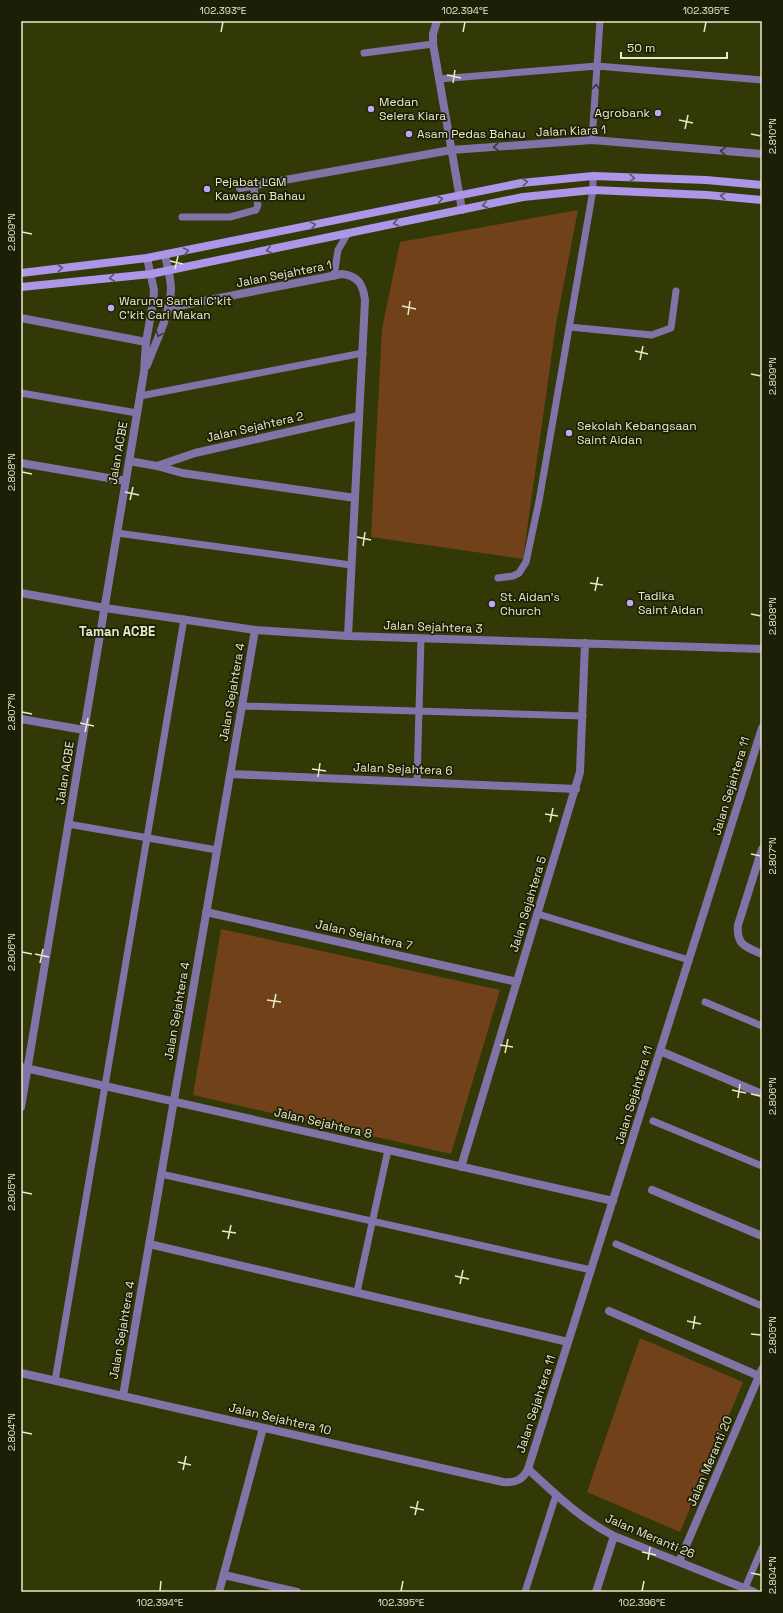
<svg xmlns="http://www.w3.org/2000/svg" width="783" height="1613" font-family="'Space Grotesk',sans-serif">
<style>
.green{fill:#71411a}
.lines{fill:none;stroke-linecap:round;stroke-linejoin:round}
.service{stroke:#8173a7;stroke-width:7}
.minor{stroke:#8173a7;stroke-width:8}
.secondary{stroke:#ad95e8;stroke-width:8}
.oneway{stroke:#3a3836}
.oneway2{stroke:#5d546b}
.ticks{fill:none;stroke:#e5ebca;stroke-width:1.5}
.poi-dot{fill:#bea9f5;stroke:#1c1f05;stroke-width:1.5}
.labels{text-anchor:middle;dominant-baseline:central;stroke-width:3.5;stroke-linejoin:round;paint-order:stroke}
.poi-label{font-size:12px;fill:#e5ebca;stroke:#1c1f05;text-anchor:start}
.street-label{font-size:12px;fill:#e5ebca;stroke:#1c1f05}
.neighbourhood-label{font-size:13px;font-weight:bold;fill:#e5ebca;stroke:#1c1f05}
.neatline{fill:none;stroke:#e5ebca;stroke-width:1.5}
.ticks-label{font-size:10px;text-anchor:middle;fill:#e5ebca}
</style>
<rect width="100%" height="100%" fill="#333906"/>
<path class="green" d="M578,210L556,324L523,559L371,537L382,329L400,242Z
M221,929L500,990L451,1154L193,1095Z
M640,1338L743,1382L680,1532L587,1492Z"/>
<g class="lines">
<path class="service" d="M364,53L433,44
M439,79L597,66L762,80
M592,140L600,21
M182,217H230L256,210L258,205L253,186
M334,276L338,250L348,233
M569,327L652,335L671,328L676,291
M21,393L137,413
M140,396L363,353
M117,533L351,565
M498,578L513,576L519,573L526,562L539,501L593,190V176
M242,706L583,716
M417,782L421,638
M68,824L217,850
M538,914L689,960
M705,1002L762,1026
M653,1121L762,1166
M161,1174L591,1270
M616,1244L762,1306
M357,1292L388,1150
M55,1381L184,619
M745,1588L762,1548
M525,1592L556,1495"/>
<path class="minor" d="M437,21L433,34V44L462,210
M240,188L451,150L592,140L762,154
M168,308L342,274C359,276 363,285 365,300L348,636
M21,318L146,342
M147,365C156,341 170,315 171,289C171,278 167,266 165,255
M129,461L157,466L182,473L355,498
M21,463L126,481
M157,466L195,453L359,416
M21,593L105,608L255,630L348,636L762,649
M21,719L84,730
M230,774L576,789
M762,849L738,925C736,945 746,947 762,954
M206,912L517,982
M660,1051L762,1094
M21,1067L613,1201
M21,1107L144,372L146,342L153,303L154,290L147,258
M461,1167L580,772L585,643
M652,1190L762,1236
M149,1244L568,1342
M609,1311L759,1376
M21,1373L503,1482C515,1483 523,1480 528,1469L762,728
M123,1396L255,630
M528,1469C555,1494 581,1519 614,1536L754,1592
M679,1562L762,1369
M224,1575L297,1592
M219,1592L263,1428
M596,1592L614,1536"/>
<path class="secondary" d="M21,273L147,258L521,183L593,176L706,180L762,185
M21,287L151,274L523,197L593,190L707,195L762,200"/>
</g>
<defs><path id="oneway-chevron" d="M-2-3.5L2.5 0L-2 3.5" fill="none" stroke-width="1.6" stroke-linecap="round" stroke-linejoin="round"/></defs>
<g class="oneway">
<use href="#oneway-chevron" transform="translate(596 87) rotate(-86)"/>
<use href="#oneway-chevron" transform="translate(496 147) rotate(176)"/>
<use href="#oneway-chevron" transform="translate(723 151) rotate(-175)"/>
<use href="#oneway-chevron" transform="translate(159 334) rotate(111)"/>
</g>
<g class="oneway2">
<use href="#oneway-chevron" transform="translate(632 178) rotate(2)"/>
<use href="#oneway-chevron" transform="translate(525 182) rotate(-6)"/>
<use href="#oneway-chevron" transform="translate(723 196) rotate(-175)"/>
<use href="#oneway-chevron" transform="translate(440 199) rotate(-12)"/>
<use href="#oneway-chevron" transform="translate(485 205) rotate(169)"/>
<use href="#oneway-chevron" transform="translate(396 223) rotate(168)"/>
<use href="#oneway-chevron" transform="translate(313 225) rotate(-12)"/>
<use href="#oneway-chevron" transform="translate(269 250) rotate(168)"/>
<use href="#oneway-chevron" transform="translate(186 251) rotate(-12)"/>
<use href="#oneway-chevron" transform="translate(60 268) rotate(-6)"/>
<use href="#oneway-chevron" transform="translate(112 278) rotate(174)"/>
</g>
<path class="ticks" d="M221,32L223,22M463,32L465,22M704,32L706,22M447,75L461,78M453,83L455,70M679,120L693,123M685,129L688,115M751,134L761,136M22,232L32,234M170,261L183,264M175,269L178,256M402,306L416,309M408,315L410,301M635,351L648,354M640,360L643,346M751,374L761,376M22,472L32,474M125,492L139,495M130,500L133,487M357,537L371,540M363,546L365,532M590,583L603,585M595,591L598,577M751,614L761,616M22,712L32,714M80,723L94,726M85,732L88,718M312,769L326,771M318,777L320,763M545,814L558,816M550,822L553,808M751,854L761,856M22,952L32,954M35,954L49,957M40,963L43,949M267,1000L281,1002M273,1008L276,994M500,1045L513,1047M505,1053L508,1039M732,1090L746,1093M751,1094L761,1096M738,1098L740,1084M22,1192L32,1194M222,1231L236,1233M228,1239L231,1225M455,1276L469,1279M460,1284L463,1270M687,1321L701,1324M693,1329L695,1316M751,1334L761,1335M22,1432L32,1434M178,1462L191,1465M183,1470L186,1456M410,1507L424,1510M415,1515L418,1501M642,1552L656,1555M648,1560L650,1547M751,1573L761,1575M160,1591L161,1581M401,1591L403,1581M642,1591L644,1581"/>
<g class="poi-dot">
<circle cx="371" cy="109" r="4"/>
<circle cx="658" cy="113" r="4"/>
<circle cx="409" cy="134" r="4"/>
<circle cx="207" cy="189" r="4"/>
<circle cx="111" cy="308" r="4"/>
<circle cx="569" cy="433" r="4"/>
<circle cx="630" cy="603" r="4"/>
<circle cx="492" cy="604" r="4"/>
</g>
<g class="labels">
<g class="poi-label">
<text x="379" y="102">Medan<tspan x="379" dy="14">Selera Kiara</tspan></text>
<text x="650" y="113" text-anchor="end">Agrobank</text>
<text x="417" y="134">Asam Pedas Bahau</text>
<text x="215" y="182">Pejabat LGM<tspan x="215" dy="14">Kawasan Bahau</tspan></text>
<text x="119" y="301">Warung Santai C'kit<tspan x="119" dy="14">C'kit Cari Makan</tspan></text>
<text x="577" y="426">Sekolah Kebangsaan<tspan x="577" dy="14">Saint Aidan</tspan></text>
<text x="638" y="596">Tadika<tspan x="638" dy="14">Saint Aidan</tspan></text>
<text x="500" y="597">St. Aidan's<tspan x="500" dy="14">Church</tspan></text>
</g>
<g class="street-label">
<text transform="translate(571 131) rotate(-2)">Jalan Kiara 1</text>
<text transform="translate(284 274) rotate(-11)">Jalan Sejahtera 1</text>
<text transform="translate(255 427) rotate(-13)">Jalan Sejahtera 2</text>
<text transform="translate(118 453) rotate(-80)">Jalan ACBE</text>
<text transform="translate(433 627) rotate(2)">Jalan Sejahtera 3</text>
<text transform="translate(232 692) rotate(-80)">Jalan Sejahtera 4</text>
<text transform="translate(403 769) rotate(2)">Jalan Sejahtera 6</text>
<text transform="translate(65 773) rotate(-81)">Jalan ACBE</text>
<text transform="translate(731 786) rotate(-73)">Jalan Sejahtera 11</text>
<text transform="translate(528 904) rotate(-73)">Jalan Sejahtera 5</text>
<text transform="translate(364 935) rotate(13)">Jalan Sejahtera 7</text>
<text transform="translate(177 1011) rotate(-80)">Jalan Sejahtera 4</text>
<text transform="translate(634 1095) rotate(-73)">Jalan Sejahtera 11</text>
<text transform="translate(323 1123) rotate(13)">Jalan Sejahtera 8</text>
<text transform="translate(122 1330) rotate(-80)">Jalan Sejahtera 4</text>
<text transform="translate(536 1404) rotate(-72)">Jalan Sejahtera 11</text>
<text transform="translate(280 1419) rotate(13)">Jalan Sejahtera 10</text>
<text transform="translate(710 1461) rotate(-67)">Jalan Meranti 20</text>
<text transform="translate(650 1536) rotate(23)">Jalan Meranti 26</text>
</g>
<g class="neighbourhood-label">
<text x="117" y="631">Taman ACBE</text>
</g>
</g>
<rect width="783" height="1613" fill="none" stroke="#1c1f05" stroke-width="44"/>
<path d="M621 52v6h106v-6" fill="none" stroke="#e5ebca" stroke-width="2"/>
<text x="627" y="52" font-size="12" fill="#e5ebca" stroke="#1c1f05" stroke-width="3" paint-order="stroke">50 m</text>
<rect x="22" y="22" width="739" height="1569" class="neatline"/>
<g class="ticks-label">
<text x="223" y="14">102.393°E</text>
<text x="465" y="14">102.394°E</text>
<text x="706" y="14">102.395°E</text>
<text transform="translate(772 136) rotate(-90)" y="4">2.810°N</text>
<text transform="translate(11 232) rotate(-90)" y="4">2.809°N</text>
<text transform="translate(772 376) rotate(-90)" y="4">2.809°N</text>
<text transform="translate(11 472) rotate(-90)" y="4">2.808°N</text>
<text transform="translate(772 616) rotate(-90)" y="4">2.808°N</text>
<text transform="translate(11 712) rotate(-90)" y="4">2.807°N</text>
<text transform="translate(772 856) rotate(-90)" y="4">2.807°N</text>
<text transform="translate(11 952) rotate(-90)" y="4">2.806°N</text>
<text transform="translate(772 1096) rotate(-90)" y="4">2.806°N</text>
<text transform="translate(11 1192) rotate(-90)" y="4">2.805°N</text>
<text transform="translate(772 1335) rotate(-90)" y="4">2.805°N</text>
<text transform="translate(11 1432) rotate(-90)" y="4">2.804°N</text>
<text transform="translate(772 1575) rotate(-90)" y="4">2.804°N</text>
<text x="160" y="1606">102.394°E</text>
<text x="401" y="1606">102.395°E</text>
<text x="642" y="1606">102.396°E</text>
</g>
</svg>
